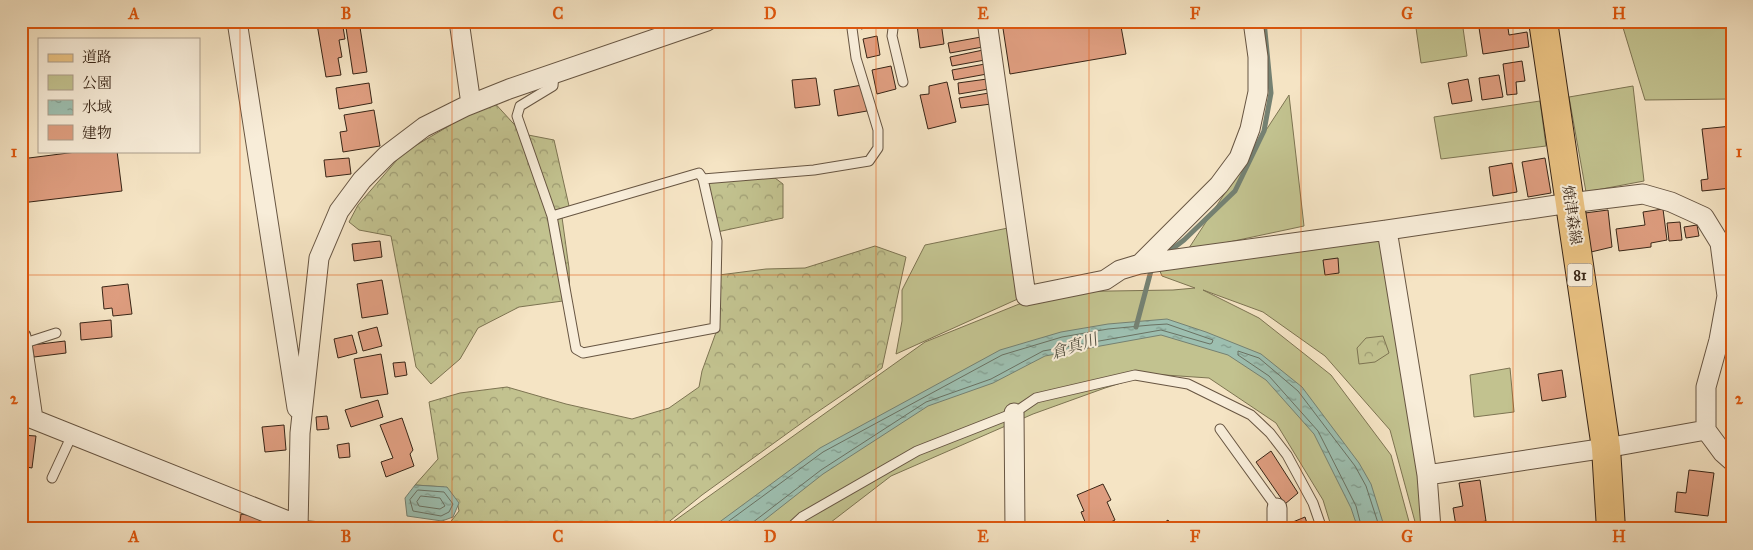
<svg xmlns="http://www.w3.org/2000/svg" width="1753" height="550" font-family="'IM FELL Great Primer','Noto Serif JP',serif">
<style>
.green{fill:#c2c28f;stroke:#7d7452}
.forest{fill:url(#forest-crowns);stroke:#7d7452}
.water{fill:url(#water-ripples);stroke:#758172}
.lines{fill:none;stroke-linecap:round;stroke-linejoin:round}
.shore{stroke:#6a7263;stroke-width:1}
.stream{stroke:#758172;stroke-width:5}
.building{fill:#de9d7f;stroke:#382516}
.service-casing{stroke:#675542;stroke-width:11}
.minor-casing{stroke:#675542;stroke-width:21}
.primary-casing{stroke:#382516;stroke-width:30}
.service{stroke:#f8edd9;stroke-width:9}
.minor{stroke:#f8edd9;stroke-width:19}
.primary{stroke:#eac282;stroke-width:28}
.grid{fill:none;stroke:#df560c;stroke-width:1;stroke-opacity:0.55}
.labels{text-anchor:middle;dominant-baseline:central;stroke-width:4;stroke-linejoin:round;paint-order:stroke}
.shield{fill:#f8edd9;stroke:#726150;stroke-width:1}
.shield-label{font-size:14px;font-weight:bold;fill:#382516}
.street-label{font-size:15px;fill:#382516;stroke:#f8edd9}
.water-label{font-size:16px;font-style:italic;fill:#565344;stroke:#f8edd9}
.neatline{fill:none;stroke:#df560c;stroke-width:2}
.grid-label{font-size:16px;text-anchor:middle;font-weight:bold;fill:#df560c}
</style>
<defs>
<pattern id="forest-crowns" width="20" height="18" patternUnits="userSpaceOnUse" patternTransform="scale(1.25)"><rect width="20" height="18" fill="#c2c28f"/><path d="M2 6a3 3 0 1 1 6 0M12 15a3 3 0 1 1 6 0" fill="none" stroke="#9f9d74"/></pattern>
<pattern id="water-ripples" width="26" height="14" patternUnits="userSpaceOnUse" patternTransform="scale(1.25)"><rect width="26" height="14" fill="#9dbfb0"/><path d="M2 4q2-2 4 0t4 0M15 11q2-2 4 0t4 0" fill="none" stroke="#819b8e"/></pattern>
</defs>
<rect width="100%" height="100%" fill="#f5e4c4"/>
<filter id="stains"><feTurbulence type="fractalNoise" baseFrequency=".004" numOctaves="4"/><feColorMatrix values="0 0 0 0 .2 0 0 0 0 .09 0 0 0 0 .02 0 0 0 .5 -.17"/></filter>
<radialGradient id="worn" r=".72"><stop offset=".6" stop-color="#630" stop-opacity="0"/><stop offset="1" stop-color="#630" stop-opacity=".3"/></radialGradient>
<path class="green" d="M1415,21H1462L1467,56L1421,63Z
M1621,21H1732V99L1645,100Z
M1633,86L1644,181L1586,192L1569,97Z
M1289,95L1304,226L1187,251Z
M1540,101L1546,146L1441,159L1434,117Z
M1008,228L1020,298L896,354L902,321V290L925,245Z
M1382,237L1423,496L1425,529H1417L1390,430L1325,356L1263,312L1203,290L1259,318L1331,375L1391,455L1411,529H1332L1323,500L1276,423L1209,378L1150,374L1105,388L1033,414L891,476L822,529H663L925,342L1049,292L1173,290L1195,288L1162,276L1159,269Z
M1510,368L1514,412L1474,417L1470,375Z"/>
<path class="forest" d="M491,99L523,134L554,140L569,206L561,210L569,268L570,300L519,307L478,328L460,359L431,384L416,367L391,236L359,230L349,222L358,205L403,153L464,117Z
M775,178L783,184V218L717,232L708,181Z
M875,246L906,257L882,368L810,417L702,495L660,529H445L459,511L457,501L444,487L415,485L438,459L429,402L460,393L507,387L566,404L632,419L669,408L699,387L702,371L718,327L719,275L766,269L805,268Z
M1383,336L1389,353L1375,362L1359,364L1357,348L1366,338Z"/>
<path class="water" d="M1167,319L1206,332L1261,354L1302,387L1359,463L1371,484L1385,529H1358L1351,508L1314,434L1266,380L1228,355L1161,335L1045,356L993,383L928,406L823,474L753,529H710L820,448L1000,350L1061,332L1108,324Z
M415,485L447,487L459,503L453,517L442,521L407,516L405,498Z"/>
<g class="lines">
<path class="shore" d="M418,490L444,492L453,504L449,512L441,516L413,511L410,500Z
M421,496L440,498L445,506L440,509L419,506L417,502Z
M718,529L823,452L1002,355L1062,337L1108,329L1151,325L1167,324L1213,340L1212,343L1210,344L1161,330L1043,351L991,379L926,402L821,470L752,523L750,529
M1362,529L1356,506L1318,431L1269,376L1238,355V351L1259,358L1298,391L1355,466L1366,486L1380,529"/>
<path class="stream" d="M1167,253L1184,240L1235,191L1264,131L1271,93L1264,21
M1136,327L1152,267"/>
</g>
<path class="building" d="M333,21H342L345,39L339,40L342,57L338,58L341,75L326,77L317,24Z
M345,21H359L367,72L353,74Z
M859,21H886V23L861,29Z
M1120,21L1126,54L1010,74L1002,22Z
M1478,21H1507L1509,35L1527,32L1529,47L1483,54Z
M941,22L944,44L920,48L917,25Z
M877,36L880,55L867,58L863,39Z
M981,37L983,47L950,53L948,43Z
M983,50L985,60L952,66L950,57Z
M1522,61L1525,81L1516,82L1517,94L1507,95L1503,64Z
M985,64L987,74L954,80L952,70Z
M891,66L896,89L877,94L872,70Z
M1499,75L1503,97L1482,100L1479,78Z
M816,78L820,105L795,108L792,80Z
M987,79L989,89L959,94L958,83Z
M1468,79L1472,101L1452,104L1448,83Z
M947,82L956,122L928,129L920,95L929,94V86Z
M369,83L372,103L339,109L336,88Z
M862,85L867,111L838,116L834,90Z
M989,93L991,104L961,108L959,98Z
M374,110L380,146L343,152L340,132L347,131L344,115Z
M1732,126V164H1730L1732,188L1702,191L1701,180L1708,179L1702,129Z
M84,151H117L122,191L21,203V159Z
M349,158L351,174L326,177L324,160Z
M1545,158L1551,193L1528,197L1522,162Z
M1512,163L1517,192L1493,196L1489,167Z
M1663,209L1667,240L1651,243V247L1619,251L1616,229L1645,225L1643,212Z
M1608,210L1612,247L1591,252L1585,213Z
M1728,211H1732V250H1731Z
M1680,222L1682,240L1669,241L1667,223Z
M1697,225L1699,236L1686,238L1684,227Z
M380,241L382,257L354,261L352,244Z
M1338,258L1339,273L1325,275L1323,260Z
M382,280L388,314L362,318L357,284Z
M128,284L132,314L113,316L112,308L104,309L102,287Z
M111,320L112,337L81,340L80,323Z
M377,327L382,346L363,351L358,332Z
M352,335L357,353L338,358L334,339Z
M65,341L66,353L34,357L32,345Z
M381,354L388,394L361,398L354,359Z
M405,362L407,375L395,377L393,363Z
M1562,370L1566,397L1542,401L1538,374Z
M378,400L383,417L351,427L345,410Z
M327,416L329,429L317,430L316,417Z
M402,418L413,450L410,454L414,466L386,477L381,462L393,458L380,425Z
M284,425L286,450L265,452L262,427Z
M21,435L36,436L32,468L21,466Z
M349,443L350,457L339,458L337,445Z
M1271,451L1298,493L1285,504L1256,462Z
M1689,470L1714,473L1708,516L1675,512L1677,492L1686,493Z
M1480,480L1486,521L1456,526L1453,508L1463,506L1459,483Z
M1103,484L1111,500L1107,502L1115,520L1096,529H1088L1081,512L1084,511L1077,495Z
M241,514L260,517L258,529H239Z
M1305,517L1309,529H1290L1288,524Z
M1168,520L1173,529H1155Z
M1114,524L1115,529H1104Z
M1544,525V529H1521Z"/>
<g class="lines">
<g class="service-casing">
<path id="service" d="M894,21L892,36L903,82
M699,173L703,179L717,241L715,328L583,353L576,349L552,216Z
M703,179L814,170L869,161L878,148V130L856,58L851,21
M552,216L517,116L520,106L553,86L554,74
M22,344L56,333
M1220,429L1277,508
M52,478L72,435
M298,525L343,529
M789,529L802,517L917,451L1014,413L1036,398L1135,375L1188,384L1251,415L1270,433L1287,455L1313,503L1322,529"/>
</g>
<g class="minor-casing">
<path id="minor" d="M237,21L297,408
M459,21L471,104
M987,21L1026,296L1105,280L1120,270L1140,264L1219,185L1239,158L1250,129L1258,92V57L1253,21
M1387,230L1427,475L1431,529
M1140,264L1387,230L1570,203L1643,194L1671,202L1704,217L1720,243L1727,296L1719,340L1706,387V430L1723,453L1732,461
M21,337L33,419L298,525
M1014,413L1015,529
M1427,475L1606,448L1706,430
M1277,508V529
M298,529L300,433L319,258L339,211L362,180L387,155L424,127L464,107L509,89L707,21"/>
</g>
<g class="primary-casing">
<path id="primary" d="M1543,21L1606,448L1611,529"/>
</g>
<use href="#service" class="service"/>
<use href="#minor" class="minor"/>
<use href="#primary" class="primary"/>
</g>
<path class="grid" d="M240,21V529M452,21V529M664,21V529M876,21V529M1089,21V529M1301,21V529M1513,21V529M21,275H1732"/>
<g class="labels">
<rect class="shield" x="1567.5" y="263.5" width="25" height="23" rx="4"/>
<g class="shield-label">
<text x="1580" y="275">81</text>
</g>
<g class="street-label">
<text transform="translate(1572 215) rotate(82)">焼津森線</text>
</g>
<g class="water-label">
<text transform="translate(1074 346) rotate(-18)">倉真川</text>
</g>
</g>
<rect width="1753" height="550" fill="none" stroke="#f5e4c4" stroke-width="55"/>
<rect x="38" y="38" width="162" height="115" fill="#f8edd9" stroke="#ab9d8b"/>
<rect x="48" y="54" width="25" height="8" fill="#eac282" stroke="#ab9d8b"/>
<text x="82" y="62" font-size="15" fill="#382516">道路</text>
<rect x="48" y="75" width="25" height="15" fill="#c2c28f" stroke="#ab9d8b"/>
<text x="82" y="88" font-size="15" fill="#382516">公園</text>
<rect x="48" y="100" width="25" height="15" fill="url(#water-ripples)" stroke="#ab9d8b"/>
<text x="82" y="112" font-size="15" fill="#382516">水域</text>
<rect x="48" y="125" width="25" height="15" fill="#de9d7f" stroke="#ab9d8b"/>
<text x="82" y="138" font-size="15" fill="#382516">建物</text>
<rect x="28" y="28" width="1698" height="494" class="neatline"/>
<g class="grid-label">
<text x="134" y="19">A</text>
<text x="346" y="19">B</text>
<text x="558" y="19">C</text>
<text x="770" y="19">D</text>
<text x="983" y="19">E</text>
<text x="1195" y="19">F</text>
<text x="1407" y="19">G</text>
<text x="1619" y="19">H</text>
<text x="14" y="157">1</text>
<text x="1739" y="157">1</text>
<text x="14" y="404">2</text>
<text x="1739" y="404">2</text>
<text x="134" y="542">A</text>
<text x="346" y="542">B</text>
<text x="558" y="542">C</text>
<text x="770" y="542">D</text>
<text x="983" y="542">E</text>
<text x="1195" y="542">F</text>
<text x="1407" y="542">G</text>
<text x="1619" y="542">H</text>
</g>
<rect width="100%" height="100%" filter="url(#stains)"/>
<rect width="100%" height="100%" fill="url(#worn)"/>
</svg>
